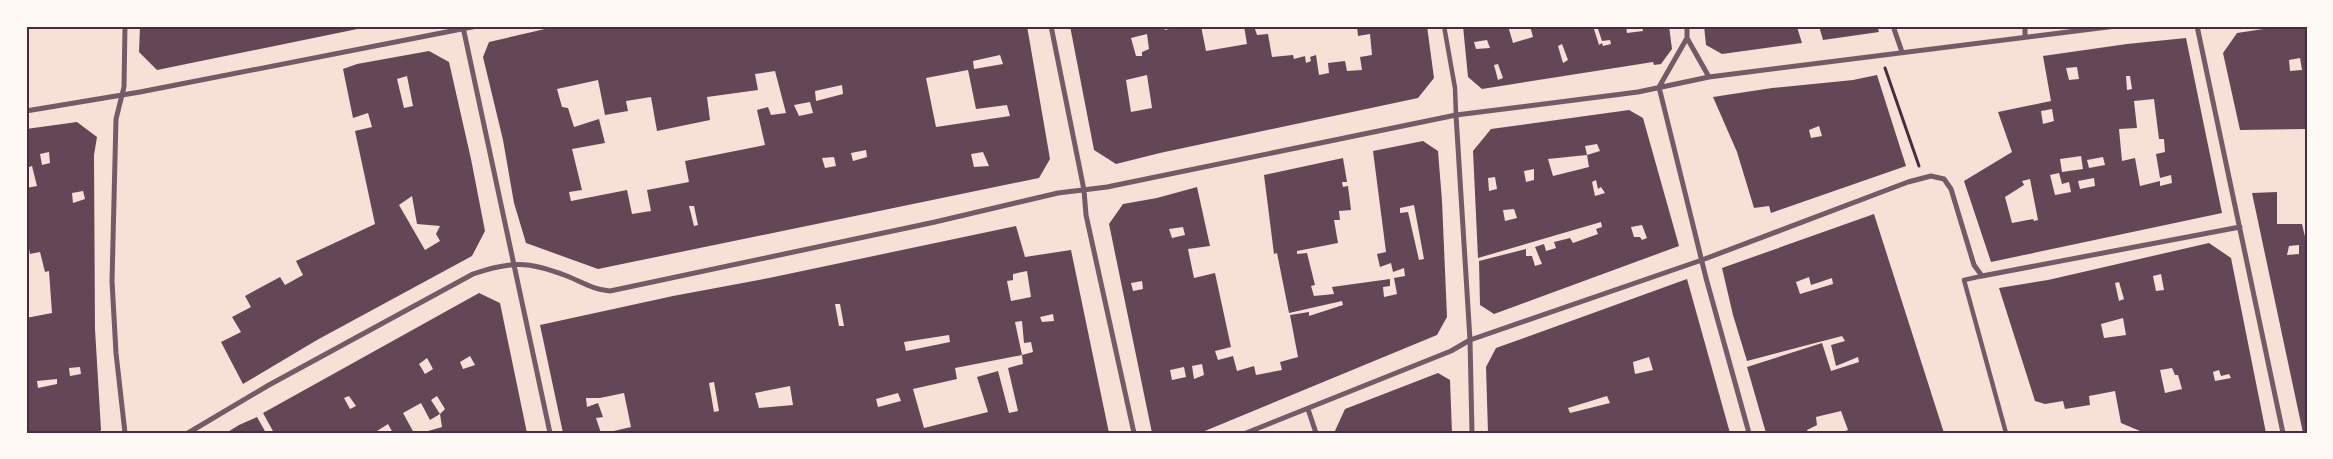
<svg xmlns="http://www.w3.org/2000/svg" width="2333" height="459" font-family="'DejaVu Sans',sans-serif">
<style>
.building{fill:#644757;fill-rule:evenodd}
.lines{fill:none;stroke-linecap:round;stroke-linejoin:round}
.path{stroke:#4a2c40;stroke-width:3}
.pedestrian{stroke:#755966;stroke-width:4.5}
.minor{stroke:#755966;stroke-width:5}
.neatline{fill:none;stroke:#4a2c40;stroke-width:2}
</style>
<rect width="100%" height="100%" fill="#f7e1d7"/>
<path class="building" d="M140,26H367V27L157,70L139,52Z
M558,26H1027L1050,159L1039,178L598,269L526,243L514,203L503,140L483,57L489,42ZM1000,55L1003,64L974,69L973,61ZM968,70L976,109L1007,105L1010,116L936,127L926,78ZM775,71L786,113L771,115L768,107L757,110L765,145L685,161L689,182L647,190L651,211L632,214L627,190L571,201L569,192L582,190L572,149L605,143L599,119L574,127L568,108L562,107L557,89L598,80L605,115L628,111L626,101L651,97L657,131L710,120L707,97L758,90L755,74ZM842,85L843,94L816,101L815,91ZM810,102L813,113L799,116L794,105ZM866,150L867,157L853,161L851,153ZM983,152L989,166L974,167L971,154ZM834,157L836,166L825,168L822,158ZM689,206H694L698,225L694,226Z
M1070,26H1164L1165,30L1180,26H1201L1206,51L1247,44L1244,26H1265L1255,29L1257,35L1268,34L1272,57L1293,55L1294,59L1305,56L1306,63L1311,61L1310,57L1316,55L1319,75L1329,73L1328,63L1345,61L1347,71L1362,70L1360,57L1372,55L1370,34L1358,36L1357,26H1427L1434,78L1418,98L1160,153L1116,164L1094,150ZM1147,34L1149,49L1142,52V56H1136L1131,38ZM1147,75L1152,108L1131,112L1126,80Z
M1463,26H1508L1513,43L1533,37L1530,26H1593L1599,45L1602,43L1603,46L1611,44L1610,40L1602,41L1597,26H1626L1627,33L1643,31L1642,26H1669L1672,49L1661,64L1654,65L1653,62L1482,89L1468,77ZM1487,40L1490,48L1476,49L1474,42ZM1562,44L1568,60L1563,63L1558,46ZM1498,64L1503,78L1498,80L1494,65Z
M1704,26L1797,27L1802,43L1722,54L1706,45Z
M1819,26H1877L1879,32L1823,40Z
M2283,26H2307V129L2240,130L2223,53L2237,33ZM2300,58L2302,70L2290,71L2289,60Z
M2186,38L2222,213L1991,262L1964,181L2012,152L1998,112L2051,101L2043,56L2127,44ZM2077,67L2079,79L2069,80L2066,68ZM2126,76H2130L2132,89L2127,90ZM2154,99L2159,139H2164L2165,152L2156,154L2160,178L2171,175L2172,183L2160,186V181L2140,186L2135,158L2122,161L2119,129L2137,128L2134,101ZM2052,109L2054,121L2043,124L2041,111ZM2081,156L2083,169L2062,172L2060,159ZM2103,157L2105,165L2089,168L2087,160ZM2059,173L2062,184L2069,182L2071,192L2055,195L2050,175ZM2094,178L2095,186L2080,189L2078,181ZM2030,179L2038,220L2034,221L2033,219L2012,223L2005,197L2024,185L2022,181Z
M429,51L449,62L471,159L485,231L472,256L317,340L243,384L221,342L241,332L232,317L251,307L245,296L280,277L285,285L303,275L296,261L375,224L355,131L372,127L368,113L353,118L343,69L357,64ZM407,76L413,106L404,108L397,79ZM412,196L417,224L440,226L436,234L440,241L425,250L399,205Z
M1877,75L1906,166L1771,213L1769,206L1754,208L1737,152L1713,97L1772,88L1853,80ZM1819,126L1822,136L1811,138L1809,130Z
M1629,110L1643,118L1679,246L1494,314L1480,305L1479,261L1526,249V256H1532L1535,266L1538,265L1542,264L1535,247L1544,244L1546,251L1556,248L1554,242L1570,238L1573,243L1598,234L1596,229L1602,227L1601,222L1478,258L1473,151L1491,129ZM1597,144L1600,151L1587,155L1589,167L1553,176L1548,159L1587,155L1585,146ZM1534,169V180L1526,182L1524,171ZM1495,177L1497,189L1489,191L1488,178ZM1596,180L1598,189L1601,187L1605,193L1595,196L1592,182ZM1514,209L1517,218L1505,221L1503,210ZM1642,225L1647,238L1642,240L1640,237H1634L1631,227Z
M77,122L97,137L94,155L95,329L101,430L99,433H26V318L52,313L49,271L45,272L40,252L30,254L26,233V188L37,186L32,166L26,168V129ZM49,152L50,163L42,165L40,154ZM83,191L85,199L73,203L72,193ZM80,367L81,374L70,376L69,368ZM57,379V384L38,388L37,381Z
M1423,141L1438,151L1442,201L1447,317L1437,335L1200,433H1152L1109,224L1123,204L1157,198L1197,187L1210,246L1188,249L1194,278L1215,273L1231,347L1215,351L1218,360L1233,356L1237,371L1254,366L1256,375L1282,370L1280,362L1298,357L1290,315L1309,312V316L1343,305L1342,301L1289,313L1277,253L1274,254L1264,175L1343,158L1347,182H1342L1343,187L1348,186L1351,210L1339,211L1340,220H1334L1338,243L1297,251V254L1307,253L1315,285L1311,286L1314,296L1334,294L1332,287L1390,279V286L1383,287L1384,297L1393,295L1397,294L1394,278L1405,276L1404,268L1393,272L1391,263L1380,267L1377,254L1386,252L1373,151ZM1414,205L1424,259L1419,260L1408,212L1400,213V208ZM1183,227L1185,235L1172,238L1169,229ZM1142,281L1143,289L1133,291L1131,283ZM1202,364L1204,375L1194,379L1192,366ZM1184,367L1186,377L1172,380L1170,370Z
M2277,192V224H2302L2307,245V433H2303L2252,193ZM2299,245V254L2287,255L2289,246Z
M1874,214L1944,433H1840L1848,430L1841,411L1816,417L1817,425L1807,430L1808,433H1766L1747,367L1822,343L1831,371L1859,362L1858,357L1836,366L1831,345L1845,341L1842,336L1747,361L1733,315L1722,268ZM1809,277L1811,285L1832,278L1833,284L1800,294L1796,282Z
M1016,226L1025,257L1071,250L1109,433H605L631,427L624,393L600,398H586L587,407L598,403L603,417L596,418L601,433H563L540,325L673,296L769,278ZM1027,271L1031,297L1011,301L1007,281L1013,280V274ZM835,304H840L844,326H839ZM1053,314L1054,321L1042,322L1040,317ZM1022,321L1024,343L1031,342L1033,352L1022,355L1023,364L1008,368L1018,411L1009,413L998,371L977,377L988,412L924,428L913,389L957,379L955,368L1022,355L1015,322ZM949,335L950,342L906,351L904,342ZM714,382L719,411L714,412L709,383ZM790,386L793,405L759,408L755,393ZM898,393L901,401L878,407L876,399Z
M2209,243L2231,258L2266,433H2152L2140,431L2121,423L2115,391L2089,396L2090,405L2065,409L2063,401L2045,404L2035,401L1999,288L2048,280ZM2161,274L2164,290L2156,291L2153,276ZM2119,282L2124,299L2119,301L2115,283ZM2123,318L2126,335L2104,338L2101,324ZM2172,368L2175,375H2178L2182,389L2165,393L2160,370ZM2219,370L2221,376L2229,374L2231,378L2215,381L2213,372Z
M1687,279L1730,433H1488L1486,367L1496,348ZM1649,357L1653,370L1635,374L1633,362ZM1607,396L1610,403L1570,413L1568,408Z
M479,293L500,303L527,433H421L442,427L440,414L430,420L421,403L403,413L414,433H393L388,424L374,433H274L263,413ZM470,356L475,365L463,369L460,362ZM427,358L433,369L425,374L419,364ZM349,396L356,406L350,409L344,398ZM437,396L445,409L440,414L431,400Z
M1438,373L1450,380L1452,433H1334L1345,409Z
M257,417L266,433H226L239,425Z"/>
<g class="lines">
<path class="path" d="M1885,68L1919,166"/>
<path class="pedestrian" d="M1444,26L1455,88L1456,115
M1982,276L1964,280L2006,433"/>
<path class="minor" d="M125,26L124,87L116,119L112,281L116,353L125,433
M1051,26L1084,190L1086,215L1134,433
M1687,26V38L1659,87L1706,278L1749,433
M1893,26L1902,52
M2197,26L2283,433
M463,27L550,433
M2025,37V26
M1687,38L1709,77
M26,111L140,92L477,26
M1456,115L1470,340L1472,433
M1308,409L1316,433
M188,433L269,385L473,274C511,261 528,261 567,276C582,282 594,290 610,291L935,222L1058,193L1107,187L1456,115L1638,92L1709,77L2116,26
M1246,433L1451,351L1470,340L1702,260L1908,182L1931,176L1944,179L1951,189L1974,265L1982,276L2240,227"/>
</g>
<rect width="2333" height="459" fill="none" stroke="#fffaf5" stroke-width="55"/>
<rect x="28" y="28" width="2278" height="404" class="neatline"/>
</svg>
